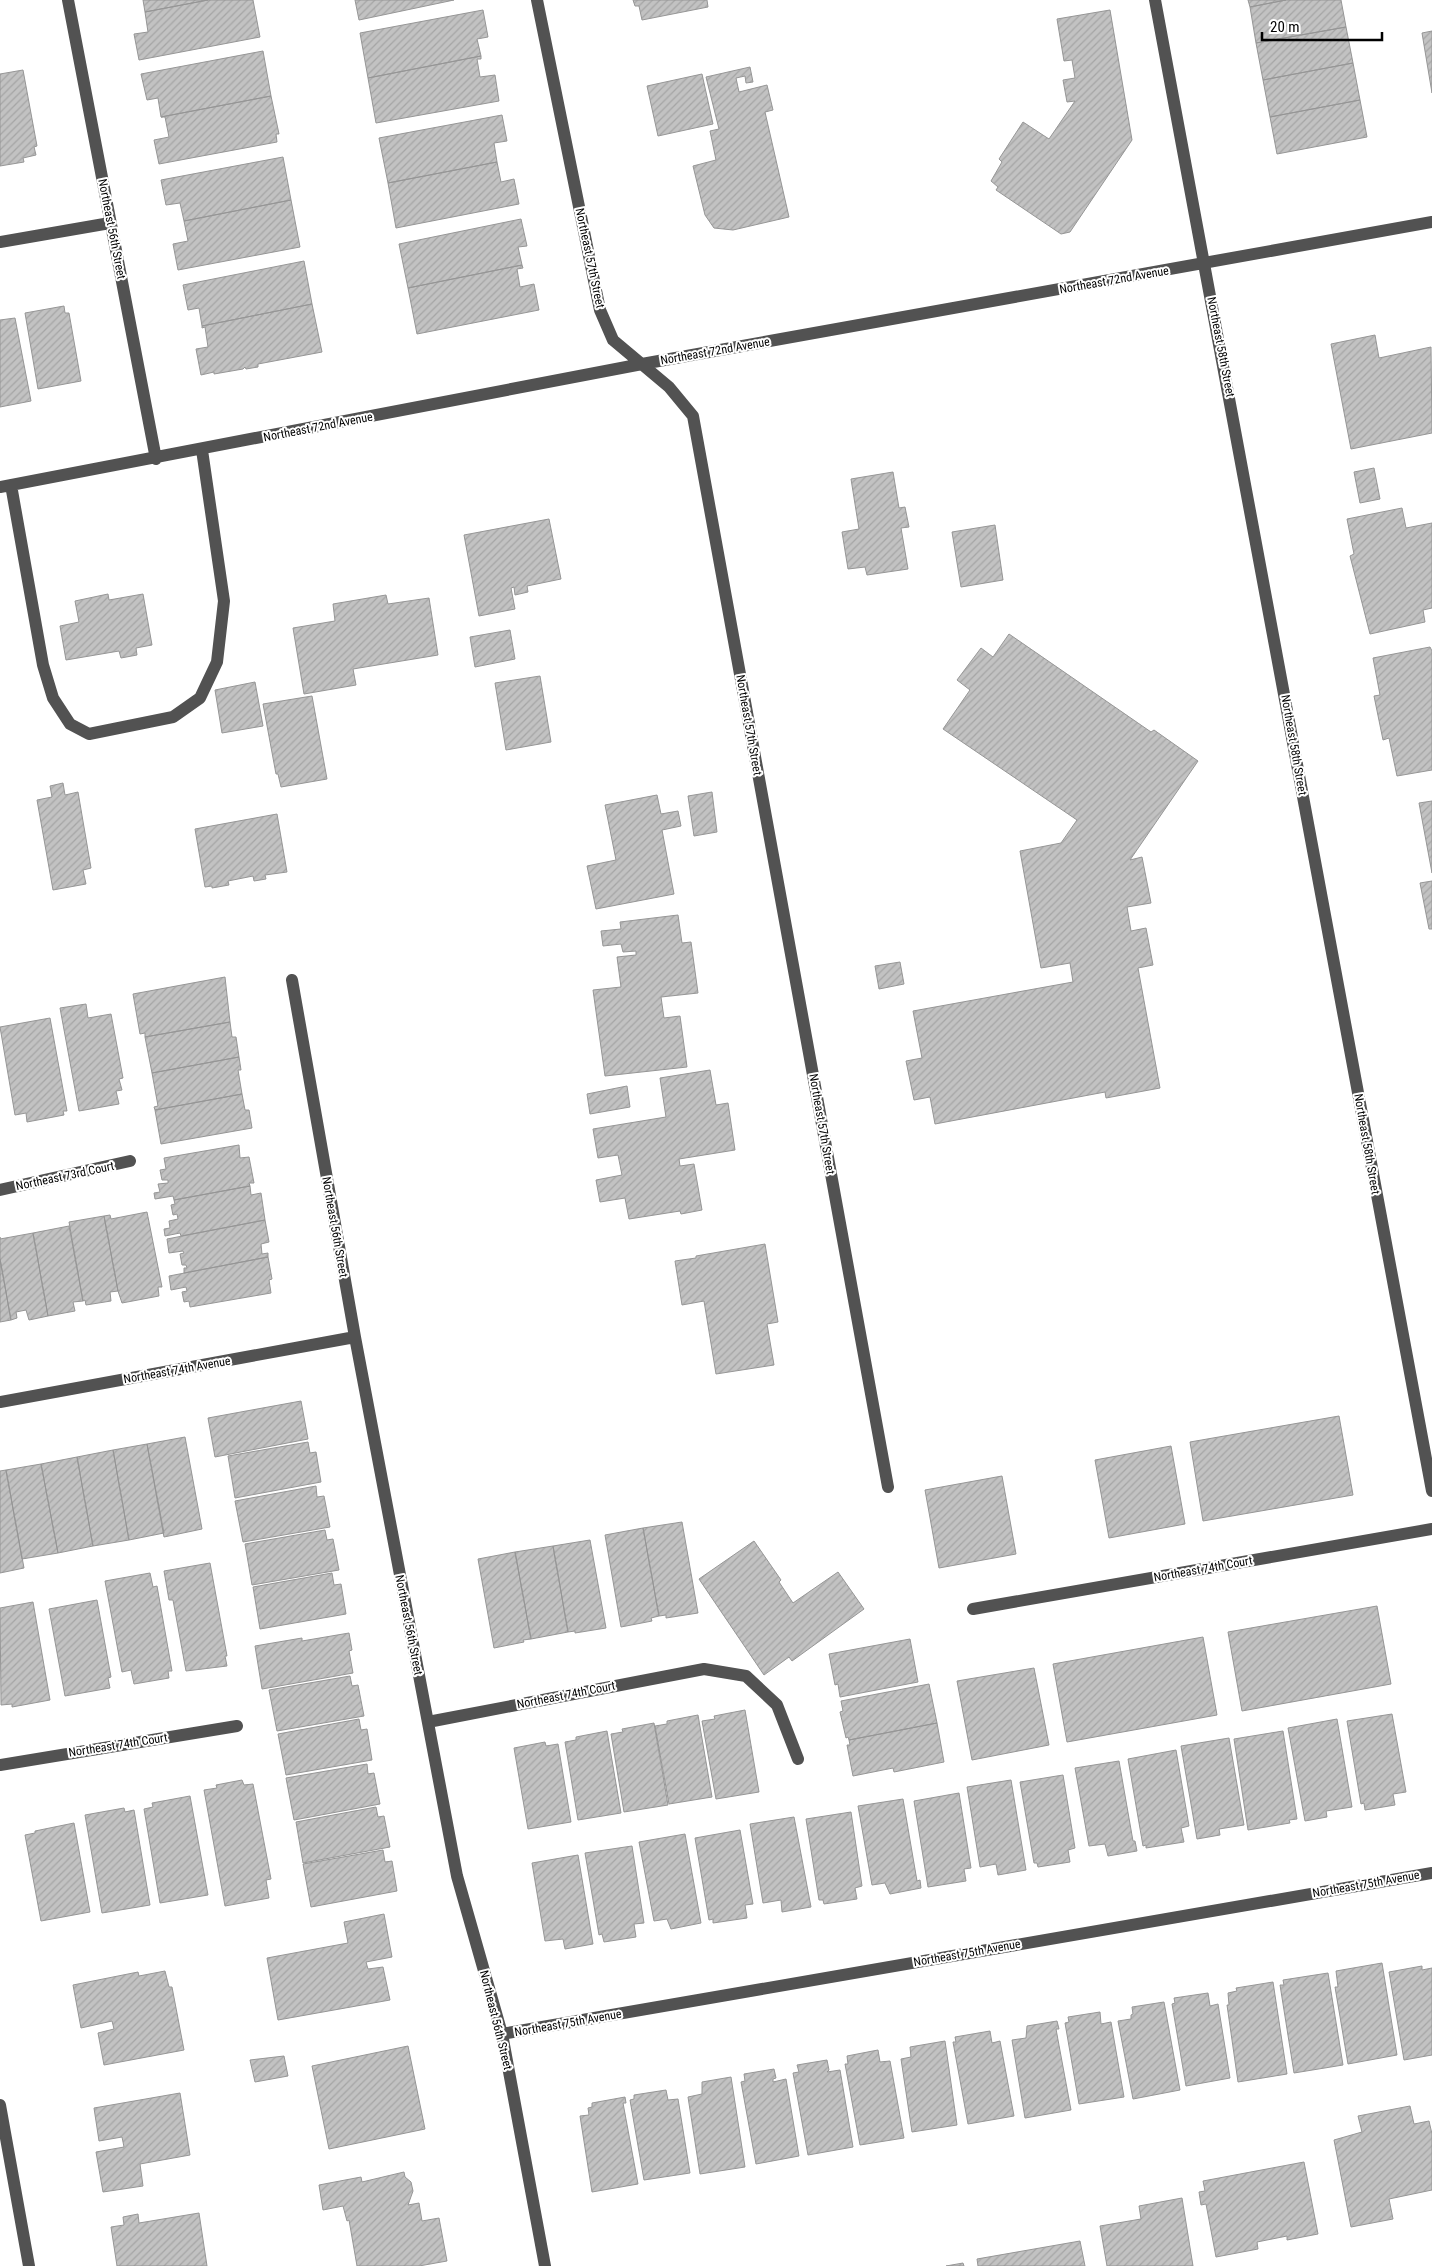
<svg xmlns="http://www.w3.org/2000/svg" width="1432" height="2266" font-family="'Roboto Condensed',sans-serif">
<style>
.building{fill:url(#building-hatch);stroke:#969696}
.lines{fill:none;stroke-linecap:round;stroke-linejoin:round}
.minor{stroke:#525252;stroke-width:12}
.labels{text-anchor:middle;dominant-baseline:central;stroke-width:4;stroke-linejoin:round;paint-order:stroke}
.street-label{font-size:12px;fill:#000;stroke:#fff}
</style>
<defs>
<pattern id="building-hatch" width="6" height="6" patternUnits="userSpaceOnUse" patternTransform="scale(1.25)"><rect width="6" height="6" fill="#c2c2c2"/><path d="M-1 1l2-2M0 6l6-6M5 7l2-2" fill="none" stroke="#a5a5a5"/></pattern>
</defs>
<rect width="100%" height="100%" fill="#fff"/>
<path class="building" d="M143,0H208L145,12Z
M208,0H253L260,37L139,60L134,34L148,32L145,12Z
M355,0H454L359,20Z
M633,0H707L708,7L642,20L639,6H635Z
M1248,0H1286L1250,7Z
M1286,0H1341L1346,27L1256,43L1250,7Z
M483,10L488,37L477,39L481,56L368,78L360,33Z
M1110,10L1132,140L1070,232L1061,234L996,190L998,187L991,181L1002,162L999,159L1023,122L1049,139L1075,101L1067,102L1063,80L1075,78L1072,60L1064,61L1057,19Z
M1346,27L1353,63L1263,80L1256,43Z
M1432,31V93L1422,33Z
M263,51L271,96L161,117L158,98L147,100L141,74Z
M481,56V59H477L480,77L495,75L499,101L376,123L368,78Z
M1353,63L1360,100L1270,117L1263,80Z
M750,67L753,82L746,83L745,76L736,78L739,92L767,85L773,110L765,112L789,217L733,230L714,228L705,215L693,166L716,160L710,131L719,129L706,77Z
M23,70L37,146L34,147L36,155L23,158L24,162L0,166V74Z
M702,74L713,124L658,136L647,86Z
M271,96L279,134H276L277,142L159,164L154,140L169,137L165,117H161Z
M1360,100L1367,137L1277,154L1270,117Z
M502,115L507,141L494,143L497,162L388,183L379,138Z
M283,157L291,200L184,221L180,203L166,205L161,180Z
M497,162L501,182L514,179L519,204L396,228L388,183Z
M291,200L300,247L178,270L173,244L188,241L184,221Z
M521,219L527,246L518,247L522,265L408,288L399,244Z
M304,261L312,304L202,326L199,308L188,310L183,285Z
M522,265L523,268L517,269L520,287L534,284L539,310L417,334L408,288Z
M312,304L322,352L258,364V367L246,369L245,367L243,369L214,374V372L201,375L196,349L208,347L205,327L202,328V326Z
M64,306L65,313H69L81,381L38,389L25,313Z
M15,318L31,401L0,407V320Z
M1375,335L1379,358L1431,347L1432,433L1351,449L1331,344Z
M1374,468L1380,499L1360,503L1354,472Z
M893,472L899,508L905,507L909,527L901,528L908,569L867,575L865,567L848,569L842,532L859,529L851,479Z
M1402,508L1406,528L1432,523V608L1423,610L1425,622L1370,634L1350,556L1354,554L1347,519Z
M549,519L561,579L527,586L528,592L515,595L514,587L511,588L515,609L479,616L464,535Z
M995,525L1003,580L961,587L952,532Z
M108,594L109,600L143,594L152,645L136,648L137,655L121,658L119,651L66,660L60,626L79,622L75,601Z
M386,595L388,604L429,598L438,655L353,669L356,685L304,694L293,628L335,621L333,604Z
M510,630L515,659L475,667L470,637Z
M1009,634L1151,732L1154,730L1198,761L1130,860L1142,857L1151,903L1127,907L1131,931L1146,928L1153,965L1138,968L1160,1088L1106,1098L1105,1092L935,1124L930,1097L914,1100L906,1061L922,1058L913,1011L1073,982L1070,963L1041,968L1020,851L1061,843L1077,820L943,729L970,690L957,680L981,648L993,657Z
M1430,647L1432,651V770L1397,776L1389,738L1383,740L1374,696L1380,695L1373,658Z
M540,676L551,742L506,750L495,683Z
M255,682L263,726L222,733L215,690Z
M312,696L327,779L281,787L278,774H276L263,704Z
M63,783L65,795L78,792L91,868L83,870L86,884L53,890L37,800L52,797L50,786Z
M712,792L717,832L694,836L688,796Z
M657,795L661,814L678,811L681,826L662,830L674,894L596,909L587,866L616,860L605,805Z
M1432,801V873L1419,803Z
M277,814L287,872L265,875L266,879L254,881L253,876L228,881L229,885L212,888V886L205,887L195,829Z
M1432,881V929H1429L1420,883Z
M678,915L682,943L691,942L698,993L661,997L664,1018L680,1016L687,1067L605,1076L593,990L621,987L617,957L636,955V951L623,952L621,944L603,946L601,931L621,929L620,922Z
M900,962L904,984L879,989L875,966Z
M225,977L230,1022L145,1037V1033L140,1034L133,994Z
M86,1004L88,1018L111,1014L123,1078L119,1079L122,1090L116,1091L119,1104L79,1111L60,1008Z
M50,1018L67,1111H63L64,1115L27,1122L26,1113L15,1115L0,1027Z
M230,1022L232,1037H236L239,1057L152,1073L145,1037Z
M239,1057L241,1070H238L242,1094L155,1110L154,1107L158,1106L152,1073Z
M710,1070L716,1105L728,1103L735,1150L679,1159L680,1166L694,1164L702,1210L681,1214L680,1211L629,1219L625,1198L600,1202L596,1180L622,1175L618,1155L598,1158L593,1129L666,1117L660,1078Z
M627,1086L630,1107L590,1114L587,1094Z
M242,1094L245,1110H249L252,1128L161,1144L155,1110Z
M239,1145L240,1158L249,1157L254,1183H249L250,1186L174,1200L173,1196L155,1199L154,1193L160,1192L158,1184L168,1183V1180H162L160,1170L166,1169L164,1158Z
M250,1186L251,1195L261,1193L265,1220L181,1236L180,1233L165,1236L164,1229L170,1228L169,1221L178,1219L177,1214L173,1215L171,1205L175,1204L174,1200Z
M147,1212L162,1287H158L159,1296L122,1303L118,1291L104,1216L110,1215L111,1219Z
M104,1216L118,1291L110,1292L111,1301L86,1305L85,1300L83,1301L69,1222Z
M265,1220L269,1242L261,1244L262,1254L268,1253V1257L184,1273V1268H187L186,1265H182L180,1254L184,1253L183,1251L169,1253L167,1239Z
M69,1226L83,1301L73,1302L75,1311L48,1316L33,1233Z
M33,1233L48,1316L29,1320L26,1310L16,1312L17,1318L11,1320L0,1259V1237V1239Z
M765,1244L778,1322L767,1324L774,1365L716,1374L704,1301L682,1305L675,1261L696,1258V1256Z
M268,1257L272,1279L269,1280L271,1293L190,1307L189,1301L184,1302L182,1292L187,1291L186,1287L171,1290L169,1276Z
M0,1259L11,1320L0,1322Z
M301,1401L308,1439L215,1457L208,1418Z
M1339,1416L1353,1495L1203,1521L1190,1442Z
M185,1437L202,1529L164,1537L147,1444Z
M308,1442L310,1453L316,1452L321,1482L235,1498L228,1456Z
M147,1444L164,1533L129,1540L113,1450Z
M1171,1446L1185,1524L1109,1538L1095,1460Z
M113,1450L129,1540L93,1546L77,1457Z
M77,1457L93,1546L58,1553L41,1464Z
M41,1464L58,1553L22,1559L6,1470Z
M6,1470L24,1568L0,1573V1471Z
M1002,1476L1016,1554L939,1568L925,1490Z
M316,1486L317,1497L324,1496L330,1527L243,1542L235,1501Z
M682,1522L698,1613L666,1618V1615L659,1616L643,1528Z
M643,1528L659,1616L651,1618L652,1621L621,1627L605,1535Z
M325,1530L327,1540L333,1539L339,1570L252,1585L245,1544Z
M590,1540L606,1628L575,1633V1631L568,1632L553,1546Z
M754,1541L781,1580L779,1582L793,1603L838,1572L864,1609L792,1661L789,1657L764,1675L699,1579Z
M553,1546L568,1632L531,1639L515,1552Z
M515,1552L531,1639L523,1640L524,1642L494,1648L478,1559Z
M210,1563L227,1656H225L227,1666L186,1671L173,1600H169L164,1571Z
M150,1573L153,1587L157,1586L172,1671H168L169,1678L134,1684L131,1670L122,1672L105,1581Z
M332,1573L334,1585L341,1584L346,1614L260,1629L253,1587Z
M97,1600L111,1677L108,1678L110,1688L65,1696L49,1609Z
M33,1602L50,1700L12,1707V1704L1,1705L0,1608Z
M1377,1606L1391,1684L1242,1711L1228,1632Z
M349,1633L352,1650L349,1651L353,1673L262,1689L255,1646L302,1638V1641Z
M1203,1637L1217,1715L1067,1742L1053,1664Z
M910,1639L918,1682L840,1697L838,1684L835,1685L829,1654Z
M1034,1668L1049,1745L972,1760L957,1681Z
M350,1676L352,1686L358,1685L364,1716L277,1731L269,1690Z
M929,1684L937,1723L849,1740L848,1737L846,1738L840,1712L843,1711L841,1701Z
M745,1710L759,1792L716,1799L702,1721L715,1719L714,1716Z
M1392,1714L1406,1792L1393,1794L1395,1805L1365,1810L1364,1803L1361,1804L1347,1721Z
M698,1715L712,1797L669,1804L655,1726L667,1724V1721Z
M359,1719L361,1730L367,1729L372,1760L286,1775L278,1734Z
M1337,1719L1352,1807L1326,1811L1327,1817L1305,1821L1288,1728Z
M654,1723L668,1805L624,1812L611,1734L623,1732L622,1729Z
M937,1723L944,1762L894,1772L893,1768L853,1776L847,1745H850L849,1740Z
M607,1731L621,1813L578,1820L565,1742L576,1740V1737Z
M1283,1731L1297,1819L1289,1820L1290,1823L1248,1830L1234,1739Z
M1229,1738L1244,1825L1219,1829L1220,1835L1197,1839L1181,1746Z
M545,1742L546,1746L558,1744L571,1822L528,1829L514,1748Z
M1176,1750L1189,1826L1181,1828L1184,1842L1146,1848V1845L1143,1846L1128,1759Z
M1119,1761L1133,1841H1135L1137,1851L1108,1856L1105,1844L1089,1846L1075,1768Z
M367,1764L368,1774L374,1773L380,1804L294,1820L286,1778Z
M1063,1775L1075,1848L1068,1850L1070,1862L1038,1867L1037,1863H1034L1020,1782Z
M242,1780L244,1785L253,1784L271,1879L266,1880L269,1898L225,1906L204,1790L217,1788L216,1785Z
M1011,1780L1026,1870L998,1875L996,1864L980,1867L967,1787Z
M959,1793L971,1868L964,1869L966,1881L928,1887L914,1801Z
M190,1796L208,1895L160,1903L144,1809L153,1807L152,1803Z
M903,1799L917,1881L920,1880L921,1888L890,1894L885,1883L872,1885L858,1806Z
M376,1807L378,1817L384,1816L390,1847L303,1863L296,1822Z
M124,1808L125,1812L134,1810L150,1905L102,1913L85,1815Z
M851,1812L862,1886L855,1888L857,1899L824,1904L823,1900H819L806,1819Z
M794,1817L811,1907L782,1912L781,1900L763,1903L750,1824Z
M74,1823L90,1912L41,1921L25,1835L35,1833V1831Z
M740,1830L753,1904L745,1905L747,1918L713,1923V1919L709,1920L695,1838Z
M685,1834L701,1923L671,1929L667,1919L654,1921L639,1842Z
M632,1846L644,1923L634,1924L636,1937L604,1942L602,1934L599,1935L585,1853Z
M383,1850L385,1862L392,1861L397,1891L311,1907L303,1864Z
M578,1855L593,1944L565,1949L563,1939L545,1941L532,1863Z
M384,1914L392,1957L366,1962L368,1969L383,1967L390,2000L278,2020L267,1958L348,1943L344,1922Z
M1382,1963L1397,2055L1348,2064L1335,1987H1338L1336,1971Z
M1422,1966V1970L1432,1968V2055L1404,2060L1389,1972Z
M165,1971L169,1987H172L184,2050L104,2065L98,2033L114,2029L112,2021L81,2028L73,1985L138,1972L139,1976Z
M1328,1973L1343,2065L1294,2073L1280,1985H1284L1283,1980Z
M1273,1982L1287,2074L1238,2082L1227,2005H1229L1228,1993L1237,1991L1236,1988Z
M1208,1993L1210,2006L1218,2004L1230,2078L1186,2086L1172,2004L1175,2003L1174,1998Z
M1164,2002L1180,2090L1133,2099L1118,2021L1131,2019V2015L1133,2014L1132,2007Z
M1100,2012L1101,2024L1111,2022L1124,2097L1079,2104L1065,2023L1069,2022L1068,2017Z
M1057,2021L1059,2029H1056L1071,2110L1025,2118L1012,2040L1026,2038L1027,2026Z
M990,2031L992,2043L1000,2041L1014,2116L968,2124L953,2042H956L955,2037Z
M945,2041L957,2125L912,2132L901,2059L911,2057L910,2047Z
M408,2046L425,2129L329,2149L312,2066Z
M878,2050L880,2062L890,2061L904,2138L860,2145L845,2064H848L847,2056Z
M284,2056L288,2076L255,2082L250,2060Z
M827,2060L829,2070L827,2072L840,2070L853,2147L808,2155L793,2073L799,2072L797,2065Z
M774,2069L776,2078L773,2079V2082L786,2079L799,2156L756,2164L741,2082L745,2081L744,2074Z
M731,2077L745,2167L700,2174L688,2097L702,2094V2082Z
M666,2090L668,2100L678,2099L690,2173L644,2180L630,2100L634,2099V2095Z
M180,2093L190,2155L140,2164L143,2186L103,2192L96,2152L124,2147L122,2137L99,2141L94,2108Z
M625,2097L626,2103H623L638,2184L592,2192L580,2116L589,2115L588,2108L592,2107V2103Z
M1410,2106L1414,2124L1429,2121L1432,2134V2190L1389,2199L1393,2219L1351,2227L1334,2140L1362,2132L1358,2116Z
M1304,2162L1318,2234L1287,2240V2236L1257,2242L1258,2249L1216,2257L1206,2204L1201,2205L1199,2192L1205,2191L1203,2181Z
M404,2172L405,2177L411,2182L413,2191L408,2205L419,2203L422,2221L439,2218L447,2261L419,2266H357L349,2220L347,2221L343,2206L323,2210L319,2185L361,2177L362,2182Z
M1182,2198L1193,2266H1107L1100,2226L1141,2219L1139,2206Z
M199,2213L207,2266H117L111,2227L124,2225L123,2217L138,2214L139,2223Z
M1080,2241L1085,2266H978L977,2259Z
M963,2263L964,2266H946Z"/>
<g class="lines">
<path class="minor" d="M68,0L156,459
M537,0L600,310L613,340L669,387L693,416L888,1487
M1155,0L1432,1491
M0,242L110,223
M11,485L43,665L53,698L70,724L89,734L173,717L200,698L217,662L224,601L202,450
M0,487L642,364L1432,222
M292,980L355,1337L457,1876L502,2034L545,2266
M0,1190L130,1161
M0,1402L355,1337
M973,1609L1432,1529
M428,1722L704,1669L746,1676L777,1705L798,1759
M0,1765L237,1726
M502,2034L1432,1873
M0,2105L29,2266"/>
</g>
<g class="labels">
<g class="street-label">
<text transform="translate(112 229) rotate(79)">Northeast 56th Street</text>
<text transform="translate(590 258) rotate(78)">Northeast 57th Street</text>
<text transform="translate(1114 280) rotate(-10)">Northeast 72nd Avenue</text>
<text transform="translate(1221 347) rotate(79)">Northeast 58th Street</text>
<text transform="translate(715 351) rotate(-10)">Northeast 72nd Avenue</text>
<text transform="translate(318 427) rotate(-11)">Northeast 72nd Avenue</text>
<text transform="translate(749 725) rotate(80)">Northeast 57th Street</text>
<text transform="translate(1294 745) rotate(80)">Northeast 58th Street</text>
<text transform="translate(822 1124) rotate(80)">Northeast 57th Street</text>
<text transform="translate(1367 1144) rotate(80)">Northeast 58th Street</text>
<text transform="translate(65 1176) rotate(-12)">Northeast 73rd Court</text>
<text transform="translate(335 1227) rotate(80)">Northeast 56th Street</text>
<text transform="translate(177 1370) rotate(-10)">Northeast 74th Avenue</text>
<text transform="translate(1203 1569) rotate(-10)">Northeast 74th Court</text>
<text transform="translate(409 1625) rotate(79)">Northeast 56th Street</text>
<text transform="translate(566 1695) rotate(-11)">Northeast 74th Court</text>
<text transform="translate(118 1745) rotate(-9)">Northeast 74th Court</text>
<text transform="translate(1366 1884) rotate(-10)">Northeast 75th Avenue</text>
<text transform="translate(967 1953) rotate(-10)">Northeast 75th Avenue</text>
<text transform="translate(496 2020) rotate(76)">Northeast 56th Street</text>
<text transform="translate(568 2023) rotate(-10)">Northeast 75th Avenue</text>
</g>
</g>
<path d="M1262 32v8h120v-8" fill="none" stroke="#000000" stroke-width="2.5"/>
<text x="1270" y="32" font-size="15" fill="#000000" stroke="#ffffff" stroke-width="4" paint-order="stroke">20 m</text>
</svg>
